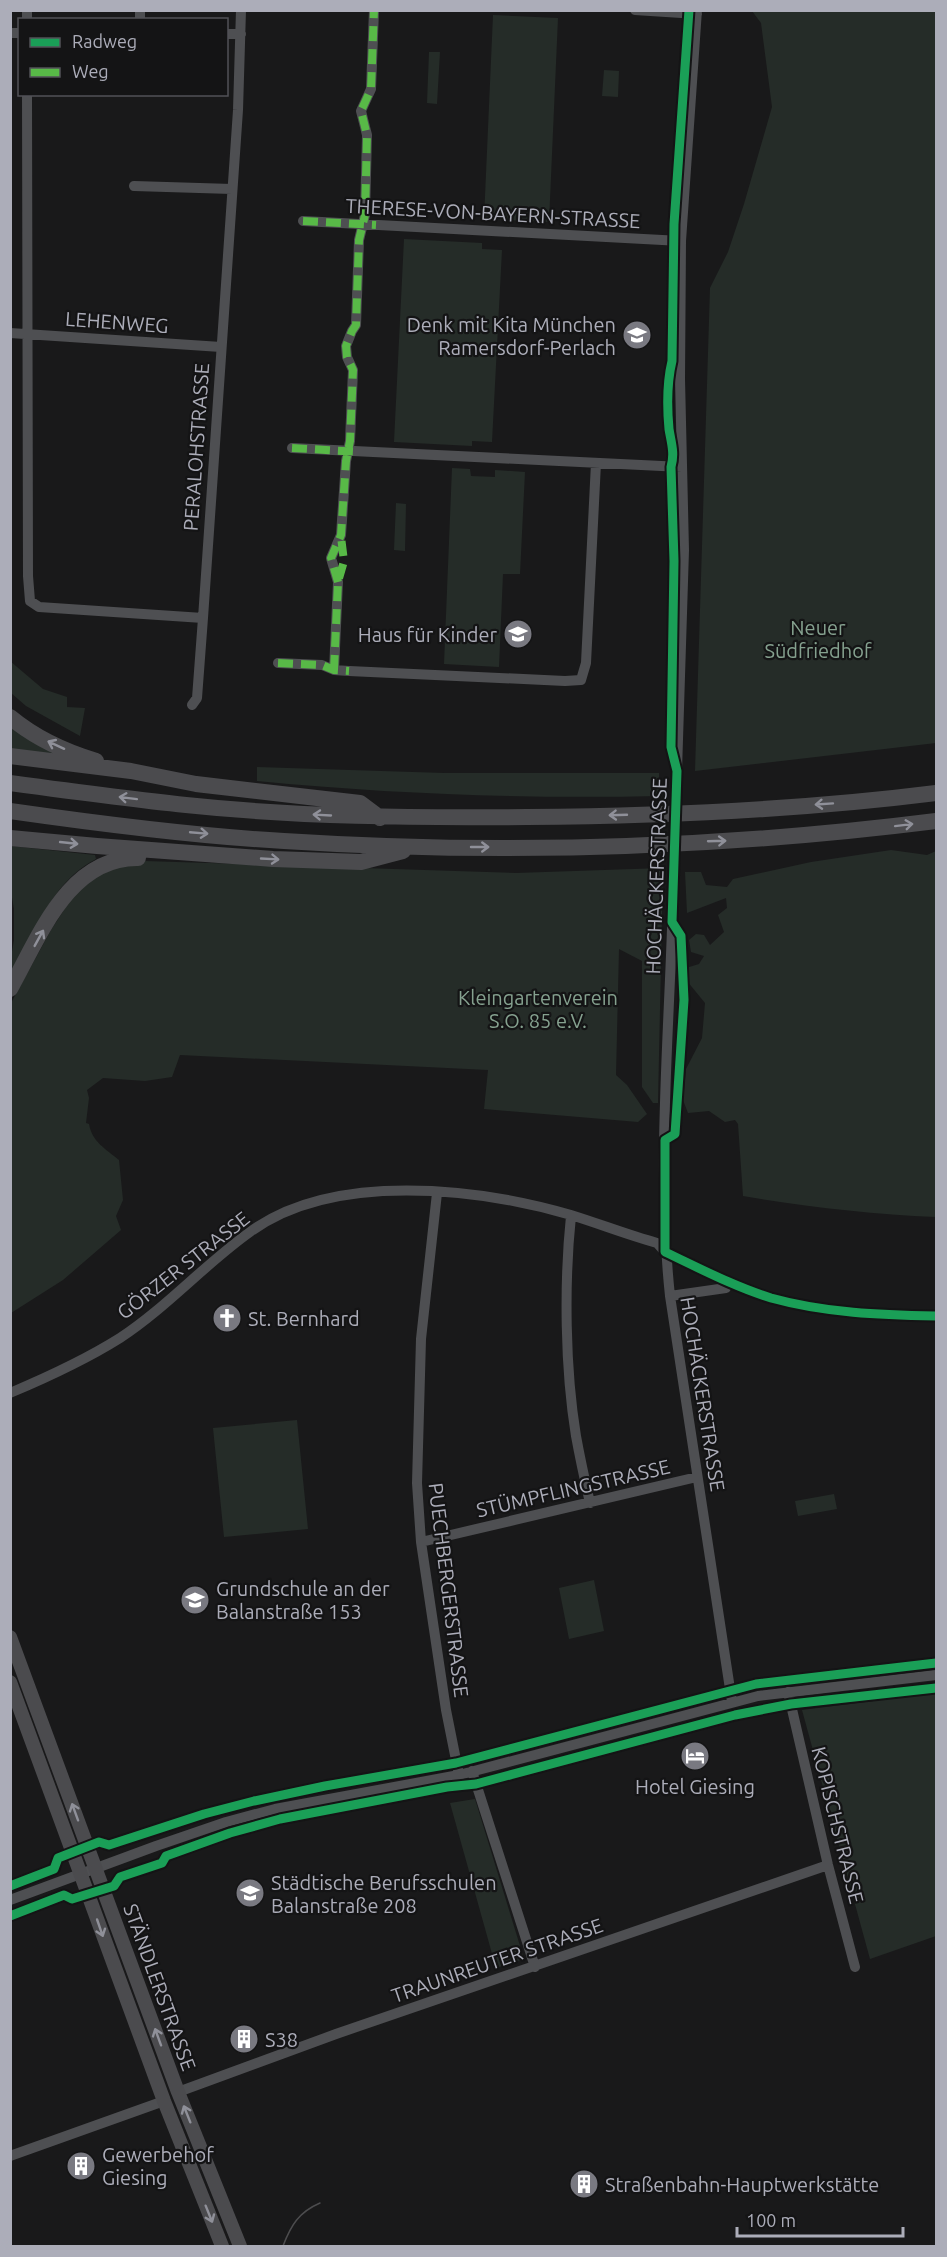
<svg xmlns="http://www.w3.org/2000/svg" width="947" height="2257" font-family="Ubuntu,sans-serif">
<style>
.green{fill:#252c28}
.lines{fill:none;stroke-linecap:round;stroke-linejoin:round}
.minor{stroke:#4e4f52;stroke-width:10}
.major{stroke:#4b4b4e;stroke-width:14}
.highway{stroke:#4b4b4e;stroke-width:16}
.tram{stroke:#4c4c4e;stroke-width:1.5}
.minor-bridge{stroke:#4e4f52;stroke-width:10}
.quiet{stroke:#58b947;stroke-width:8;stroke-dasharray:15 8;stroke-linecap:butt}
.cycleway-casing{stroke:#141415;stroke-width:13}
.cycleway{stroke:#1a9f57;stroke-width:9}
.oneway{stroke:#8f9099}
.labels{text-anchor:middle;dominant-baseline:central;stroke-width:4.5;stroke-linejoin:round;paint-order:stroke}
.street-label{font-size:20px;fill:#acadb9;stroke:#141415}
.poi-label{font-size:20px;fill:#acadb9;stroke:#141415;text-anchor:start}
.park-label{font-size:20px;fill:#85a18f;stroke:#141415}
</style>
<rect width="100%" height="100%" fill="#19191a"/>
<path class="green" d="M752,11H936V743L695,771L710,288L728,252L744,204L772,107L761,23Z
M493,15L558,18L549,222L484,219Z
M429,52H440L437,104L427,103Z
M604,70L619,71L618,97L602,96Z
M404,239L482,243V249L502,250L492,442L472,441V446L394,442Z
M452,468L470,469L471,476L495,477V470L525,472L520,574H503L499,667L444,664Z
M396,503L406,504L405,551L394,550Z
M10,661L43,689L67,697V707L85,708L80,736L26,706L11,693Z
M10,727L52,752V755L11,749Z
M257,767L444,773H659V796C525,799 391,794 257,781Z
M11,846L95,855L96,859C52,881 32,936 11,977V957L14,940V909L11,892Z
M891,850L927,855L936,851V1217C871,1214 807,1207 743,1196L738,1124L735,1120L725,1122L709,1111L688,1113L683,1100L686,1069L702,1038L705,1003L687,981L686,968L699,964L704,956L691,952L689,940L696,934L704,935L710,945L724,932L718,915L727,908L726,898L687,913L685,872H701L706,885L727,887L733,879L811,862Z
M145,861L516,873L663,868L658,1103H653L642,1087V961L619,949L616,1075L627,1085L647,1114L638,1122L484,1109L488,1070L180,1055L172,1077L145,1081L103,1078L87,1090L89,1098L86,1123L89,1124C92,1142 106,1149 119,1160L123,1200L116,1216L121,1230L63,1280L11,1313V1003L51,930L77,890L107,869Z
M297,1420L308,1529L224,1537L213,1428Z
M834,1494L837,1509L798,1516L795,1501Z
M594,1580L604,1631L569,1639L559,1588Z
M936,1693V1936L870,1959L802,1710Z
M475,1799L524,1959L496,1968L450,1803Z"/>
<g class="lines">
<path class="minor" d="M635,10L697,14
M27,20V10
M140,20V10
M10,33H20
M226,34H241
M27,94L28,576L30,601L39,607L203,618
M134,186L232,189
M303,221L681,241
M10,333L221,347
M292,448L682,467
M278,663L322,665L334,670L349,671L565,681L581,680L586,663L596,463
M334,670L338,582L331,558L341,535L346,461L350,441L353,370L347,357L346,346L352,331L356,325L359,240L365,215L367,135L361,111L371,89L374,10
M192,705L197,698L203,618L238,110L241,10
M677,771L684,550L680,379L681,241L697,10
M673,895C670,1028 656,1163 670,1296L732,1702
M437,1193L421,1339L417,1483L421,1542L446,1710L459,1775
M571,1216C564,1283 565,1369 576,1436C580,1458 585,1481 590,1503
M670,1296L726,1288L729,1281
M10,1393C48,1377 85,1360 120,1338C167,1307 205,1264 250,1232C333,1171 478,1188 571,1215C600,1224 628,1235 657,1243L665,1252L672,1255C704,1270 735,1286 769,1297C822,1314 881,1315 936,1316
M421,1542L697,1477
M788,1692L828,1865L855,1967
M472,1771L535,1967
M10,1900L156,1846L226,1822L275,1809L459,1775L758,1696L936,1675
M178,2092L336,2034L828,1865
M10,2156L164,2101"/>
<path class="major" d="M10,1637L178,2092L240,2246
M10,1682L164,2101L222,2246"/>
<path class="highway" d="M10,717C34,737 66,752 96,761
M10,756L131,771L196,784L360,803L380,818
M10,783C69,791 128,799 186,805C300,817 413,818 527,817C663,816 801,810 936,793
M10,811C101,824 193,836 284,841C501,855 721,848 936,821
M10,838L97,846L273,859L361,862L403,851
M10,989C39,938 68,857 138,858"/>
<path class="tram" d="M283,2246C291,2225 299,2212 320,2203"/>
<path class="minor-bridge" d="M673,895L677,771"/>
<path class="quiet" d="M303,221L376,225
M292,448L360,452
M338,582L331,558L341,535L346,461L350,441L353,370L347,357L346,346L352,331L356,325L359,240L365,215L367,135L361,111L371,89L374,10
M278,663L322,665L334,670L349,671
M334,670L338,582L344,561L341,537"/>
<g class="cycleway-casing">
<path id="cycleway" d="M689,10L674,224L672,361C667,382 667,407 669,429C671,442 675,453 671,467L674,561L671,747L677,771L672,922L681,936L684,1000L675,1134L665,1140V1252C699,1268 735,1287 771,1298C825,1313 881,1315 936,1316
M10,1886L54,1869L58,1858L99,1842L109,1845L204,1814L254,1801L325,1786L456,1763L756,1684L936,1663
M10,1916L64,1895L72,1899L114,1886L120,1877L162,1863L166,1856L230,1833L280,1819L447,1787L476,1784L735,1715L791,1704L936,1688"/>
</g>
<use href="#cycleway" class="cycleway"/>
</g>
<defs><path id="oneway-shaft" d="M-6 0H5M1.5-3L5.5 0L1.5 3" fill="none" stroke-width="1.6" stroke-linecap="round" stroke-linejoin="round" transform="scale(1.5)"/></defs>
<g class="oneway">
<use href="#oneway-shaft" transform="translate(56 745) rotate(-155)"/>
<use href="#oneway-shaft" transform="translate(128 798) rotate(-173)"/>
<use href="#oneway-shaft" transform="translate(824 804) rotate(176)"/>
<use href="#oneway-shaft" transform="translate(322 815) rotate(-177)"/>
<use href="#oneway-shaft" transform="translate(618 815) rotate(178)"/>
<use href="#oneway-shaft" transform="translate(904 825) rotate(-7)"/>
<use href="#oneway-shaft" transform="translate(199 833) rotate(5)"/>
<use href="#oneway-shaft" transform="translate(717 841) rotate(-2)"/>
<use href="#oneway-shaft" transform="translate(69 843) rotate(6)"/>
<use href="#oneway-shaft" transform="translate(480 847)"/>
<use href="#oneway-shaft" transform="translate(270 859) rotate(3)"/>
<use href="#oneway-shaft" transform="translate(39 938) rotate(-61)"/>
<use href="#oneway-shaft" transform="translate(75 1812) rotate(-110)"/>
<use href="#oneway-shaft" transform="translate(100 1928) rotate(71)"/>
<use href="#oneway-shaft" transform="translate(158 2037) rotate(-110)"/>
<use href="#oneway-shaft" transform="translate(187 2114) rotate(-112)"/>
<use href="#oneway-shaft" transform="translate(209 2214) rotate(68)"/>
</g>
<defs>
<g id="school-disc" transform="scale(1.5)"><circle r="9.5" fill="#797981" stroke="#141415"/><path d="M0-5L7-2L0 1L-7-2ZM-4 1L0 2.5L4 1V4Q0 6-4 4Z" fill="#fff"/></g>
<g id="church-disc" transform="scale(1.5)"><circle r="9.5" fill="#797981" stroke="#141415"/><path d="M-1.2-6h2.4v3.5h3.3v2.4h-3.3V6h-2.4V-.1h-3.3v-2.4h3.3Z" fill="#fff"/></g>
<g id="hotel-disc" transform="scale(1.5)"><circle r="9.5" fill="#797981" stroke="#141415"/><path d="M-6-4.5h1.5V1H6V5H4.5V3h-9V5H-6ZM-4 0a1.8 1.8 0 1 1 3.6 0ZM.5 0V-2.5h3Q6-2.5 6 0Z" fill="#fff"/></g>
<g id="building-disc" transform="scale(1.5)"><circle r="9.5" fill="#797981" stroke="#141415"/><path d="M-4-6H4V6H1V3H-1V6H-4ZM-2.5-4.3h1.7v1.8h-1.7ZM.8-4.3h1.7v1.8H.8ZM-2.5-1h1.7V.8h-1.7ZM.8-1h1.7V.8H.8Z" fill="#fff"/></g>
</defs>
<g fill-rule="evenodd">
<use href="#school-disc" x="637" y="335"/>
<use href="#school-disc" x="518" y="634"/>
<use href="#church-disc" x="227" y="1318"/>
<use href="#school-disc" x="195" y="1600"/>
<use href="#hotel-disc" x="695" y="1756"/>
<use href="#school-disc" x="250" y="1893"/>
<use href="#building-disc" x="244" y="2039"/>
<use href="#building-disc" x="81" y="2166"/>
<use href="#building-disc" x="584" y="2184"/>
</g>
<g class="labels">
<g class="street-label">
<text transform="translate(493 213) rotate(3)">THERESE-VON-BAYERN-STRASSE</text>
<text transform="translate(117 322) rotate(4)">LEHENWEG</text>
<text transform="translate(196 447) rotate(-86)">PERALOHSTRASSE</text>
<text transform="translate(656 876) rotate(-88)">HOCHÄCKERSTRASSE</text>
<text transform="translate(183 1265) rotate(-38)">GÖRZER STRASSE</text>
<text transform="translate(703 1394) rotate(81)">HOCHÄCKERSTRASSE</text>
<text transform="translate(573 1488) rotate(-13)">STÜMPFLINGSTRASSE</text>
<text transform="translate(449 1590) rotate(83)">PUECHBERGERSTRASSE</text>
<text transform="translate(838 1825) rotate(76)">KOPISCHSTRASSE</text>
<text transform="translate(497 1960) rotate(-19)">TRAUNREUTER STRASSE</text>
<text transform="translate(160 1987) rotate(70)">STÄNDLERSTRASSE</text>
</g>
<g class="poi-label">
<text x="616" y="324" text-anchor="end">Denk mit Kita München<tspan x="616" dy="23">Ramersdorf-Perlach</tspan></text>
<text x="497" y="634" text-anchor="end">Haus für Kinder</text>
<text x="248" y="1318">St. Bernhard</text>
<text x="216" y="1588">Grundschule an der<tspan x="216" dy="23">Balanstraße 153</tspan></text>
<text x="695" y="1786" text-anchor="middle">Hotel Giesing</text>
<text x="271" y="1882">Städtische Berufsschulen<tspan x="271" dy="23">Balanstraße 208</tspan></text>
<text x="265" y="2039">S38</text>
<text x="102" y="2154">Gewerbehof<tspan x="102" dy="23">Giesing</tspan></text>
<text x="605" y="2184">Straßenbahn-Hauptwerkstätte</text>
</g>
<g class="park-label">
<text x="818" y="627">Neuer<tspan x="818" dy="23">Südfriedhof</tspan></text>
<text x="538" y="997">Kleingartenverein<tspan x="538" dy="23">S.O. 85 e.V.</tspan></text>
</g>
</g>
<rect width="947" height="2257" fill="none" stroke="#acadb9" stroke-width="24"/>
<rect x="18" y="18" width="210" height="78" fill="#141415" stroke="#515157" stroke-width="1.5"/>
<rect x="30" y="38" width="30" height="9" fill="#1a9f57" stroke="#515157" stroke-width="1.5"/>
<text x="72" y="48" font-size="18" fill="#acadb9">Radweg</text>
<rect x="30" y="68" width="30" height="9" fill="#58b947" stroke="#515157" stroke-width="1.5"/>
<text x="72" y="78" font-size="18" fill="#acadb9">Weg</text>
<path d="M737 2227v9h166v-9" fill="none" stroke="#acadb9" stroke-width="3"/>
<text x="746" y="2227" font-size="18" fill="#acadb9" stroke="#141415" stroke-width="4.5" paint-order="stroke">100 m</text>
</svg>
